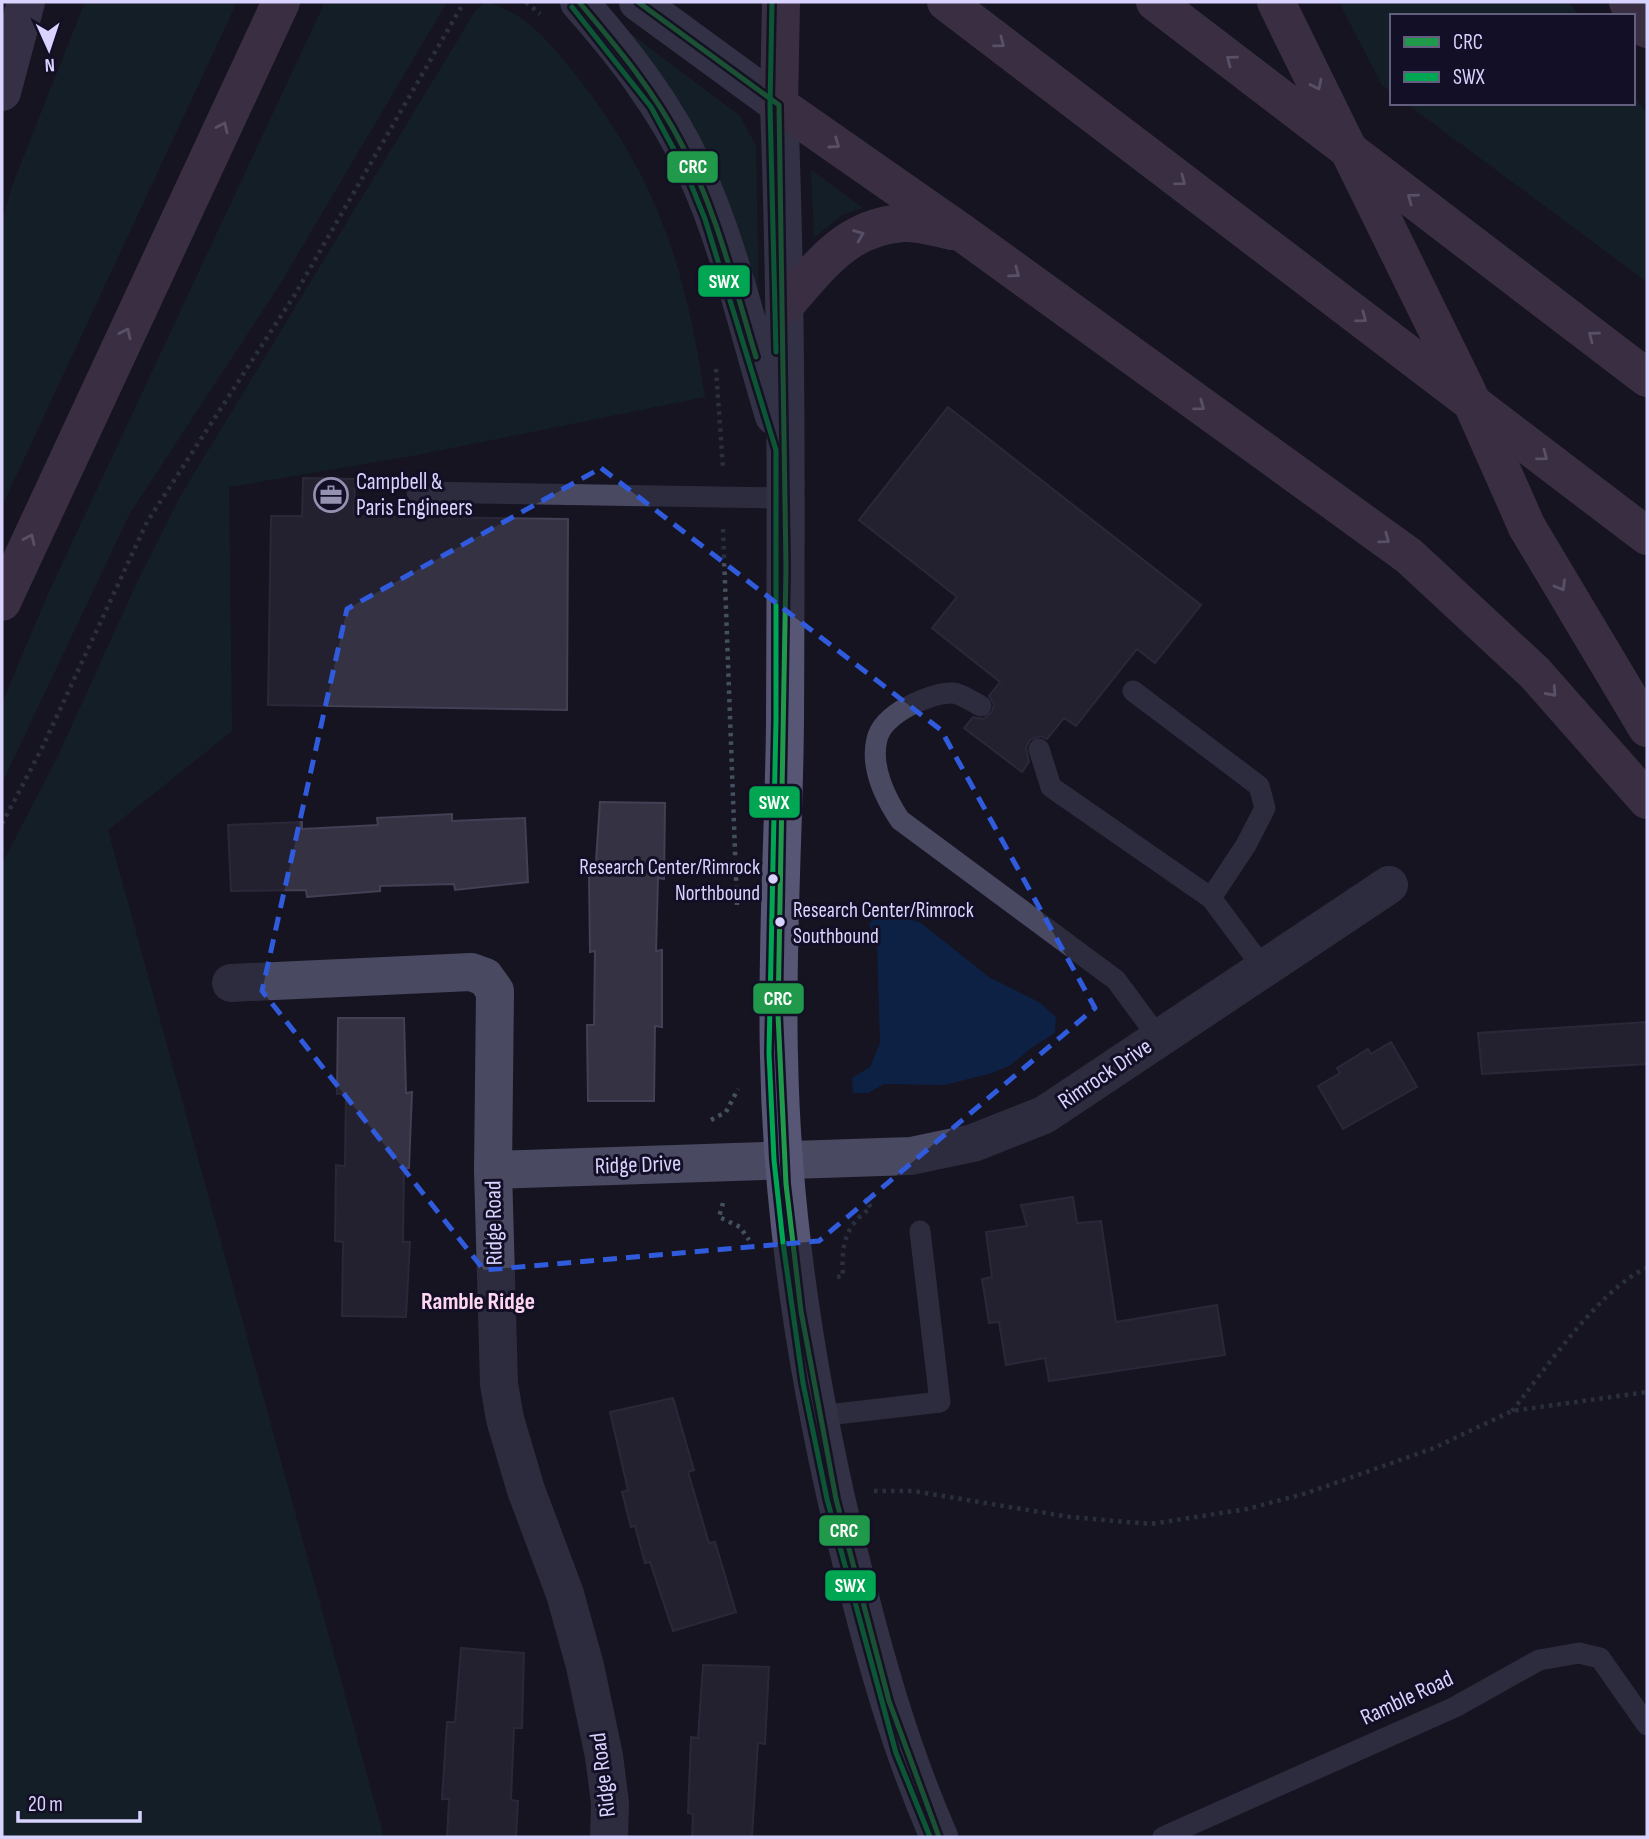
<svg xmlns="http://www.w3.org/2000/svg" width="1649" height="1839" font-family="'Sofia Sans Condensed',sans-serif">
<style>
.green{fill:#132c2d}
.water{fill:#0d2144}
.building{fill:#343243;stroke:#433f54;stroke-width:2}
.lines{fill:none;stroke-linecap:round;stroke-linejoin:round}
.path{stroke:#44505f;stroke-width:4.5;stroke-dasharray:3.5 5;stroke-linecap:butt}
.lane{stroke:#4a4962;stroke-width:21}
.street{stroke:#4a4962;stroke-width:38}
.secondary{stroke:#575674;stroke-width:38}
.primary{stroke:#5e5373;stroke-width:38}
.highway{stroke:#67516a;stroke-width:38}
.highway-bridge{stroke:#67516a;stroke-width:38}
.bus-1-casing{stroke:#130f26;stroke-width:10}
.bus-2-casing{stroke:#130f26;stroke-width:10}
.bus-1{stroke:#209a4a;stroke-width:5}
.bus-2{stroke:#00a651;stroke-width:5}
.oneway{stroke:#a699bc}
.marked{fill:none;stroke:#305bdc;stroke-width:5;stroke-dasharray:14 9;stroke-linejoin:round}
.bus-dot{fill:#d9d4ff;stroke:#130f26;stroke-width:2.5}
.labels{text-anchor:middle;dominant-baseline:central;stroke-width:6;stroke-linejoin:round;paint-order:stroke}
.bus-label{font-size:21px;fill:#d9d4ff;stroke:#130f26;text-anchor:end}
.poi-label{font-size:23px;fill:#d9d4ff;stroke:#130f26;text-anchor:start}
.street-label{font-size:23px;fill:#d9d4ff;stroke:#130f26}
.neighbourhood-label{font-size:24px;font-weight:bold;fill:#ffd6f0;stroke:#130f26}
.line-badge{stroke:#130f26;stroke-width:2.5}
.badge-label{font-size:19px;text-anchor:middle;font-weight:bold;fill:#fff}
</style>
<rect width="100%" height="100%" fill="#161421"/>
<path class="green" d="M85,2H237L2,506V223L12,186Z
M325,2H447L279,286L130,513L2,783V703L48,594Z
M486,2C525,12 551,44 575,74C658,179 685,267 705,397L417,455L229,487L232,731L108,830L384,1837H2V864L59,754L138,580L181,495L476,10Z
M1339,2H1569L1579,16H1392V92L1382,85Z
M618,24L740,116L756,146L759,314Z
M1633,94L1647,114V282L1406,103H1633Z
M811,170L863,208L842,215L814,238Z"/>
<path class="water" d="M880,908L921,923L989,977L1039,1002L1056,1017L1055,1033L1031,1048L1011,1065L992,1073L945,1085L884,1084L868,1093H853L852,1078L870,1067L880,1043L877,941L869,925Z"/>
<path class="building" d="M948,407L1201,605L1155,663L1137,649L1076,726L1064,718L1047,739L1041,736L1030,740L1026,747L1029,762L1022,772L964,728L973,717L983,719L992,712L994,704L989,696L1000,682L932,628L957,597L859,520Z
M303,478L355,479L354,516L568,519L567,710L268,705L271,516H302Z
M600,802L665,803L664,879L658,878L656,951L662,950V1027L655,1026L654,1101H588L587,1025H594L595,951L590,952L589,876H595Z
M452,814V821L525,818L528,882L455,890L454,884L380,886V891L307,897L306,890L231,891L228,825L302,822V829L378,825L377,818Z
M338,1018H404L406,1093L412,1092L409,1168H404L403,1242H410L406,1317L342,1316L343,1242L335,1241L336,1165L345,1166L346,1093L337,1094Z
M1647,1022V1064L1482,1074L1478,1033Z
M1391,1042L1417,1087L1343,1129L1318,1086L1340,1073L1337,1068L1368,1049L1371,1054Z
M1073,1197L1077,1223L1101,1221L1116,1322L1217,1305L1225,1355L1049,1381L1045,1358L1006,1365L999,1322L989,1323L982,1279L992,1277L986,1232L1027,1226L1021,1205Z
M673,1398L694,1470L688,1472L709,1543L715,1542L736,1612L673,1631L650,1562L645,1563L635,1526L631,1527L622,1492L628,1490L610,1412Z
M461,1648L524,1653L522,1728H514L511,1800L518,1801L516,1837H447L449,1799H442L447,1722H455Z
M703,1665L769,1667L765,1744L758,1743L752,1837H692L693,1814L688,1813L691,1737L698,1738Z"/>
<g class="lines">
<path class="path" d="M526,2L540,14
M716,369L723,468
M723,529L737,905
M2,824L43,746L147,522L294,296L464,2
M711,1120L726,1112L738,1089
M723,1203L719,1217L740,1227L749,1240
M837,1277L843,1276C841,1245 845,1225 871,1208L866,1198
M1512,1411C1544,1371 1602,1286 1647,1268
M874,1491H913L1070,1517L1151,1524L1247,1509L1307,1493L1434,1448L1512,1411L1647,1392"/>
<path class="lane" d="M417,492L785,498
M1133,691L1259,786L1265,808L1246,845L1211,898
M981,706C972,702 961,693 952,693C928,693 883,714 877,739C870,767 886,799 900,820L1116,980L1158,1037
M1039,749L1051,787L1211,898L1264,969
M819,1416L940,1402L920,1231
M1163,1837L1455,1707L1539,1660L1579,1653L1600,1658L1647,1725"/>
<path class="street" d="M231,983L471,972L485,977L495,991L493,1170L499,1384L505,1419L526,1490L565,1594L585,1666L604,1756L610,1803L609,1837
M493,1170L911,1156L973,1143L1044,1115L1389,885"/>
<path class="secondary" d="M579,2C624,53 665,106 694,168C730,246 749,334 774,416
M638,2L779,105C787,311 786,516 785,722C784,833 776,945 779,1056C782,1227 810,1396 851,1561C874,1655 900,1748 939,1837"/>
<path class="primary" d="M2,92L26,2"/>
<path class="highway" d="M781,2L779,105L961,232L1409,556L1535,673L1647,800
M946,2L1647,536
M1155,2L1647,378
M1628,2L1647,29
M786,304C821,265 846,227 903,223C919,222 936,228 952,231
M1527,527L1647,728
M2,602L281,2"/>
<path class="highway-bridge" d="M1276,2L1465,387L1527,527"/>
<g class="bus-1-casing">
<path id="bus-1" d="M579,2C617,47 655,92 682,145C717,212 734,285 756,357
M638,2L779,105L786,568L778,1014L786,1184L801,1311L836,1499L889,1701L939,1837"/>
</g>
<g class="bus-2-casing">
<path id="bus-2" d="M772,2L770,105L776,352
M572,7L651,107L686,172L705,219L776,450V721L769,1053L774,1160L783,1243L803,1383L827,1499L896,1753L930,1837"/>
</g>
<use href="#bus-1" class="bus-1"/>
<use href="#bus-2" class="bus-2"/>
</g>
<defs><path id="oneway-chevron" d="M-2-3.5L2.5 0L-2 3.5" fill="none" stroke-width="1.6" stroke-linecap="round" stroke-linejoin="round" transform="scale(1.75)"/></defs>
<g class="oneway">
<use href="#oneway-chevron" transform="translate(1000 43) rotate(37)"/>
<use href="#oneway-chevron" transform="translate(1231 60) rotate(-143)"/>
<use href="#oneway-chevron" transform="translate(1317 85) rotate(64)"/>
<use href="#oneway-chevron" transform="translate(223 127) rotate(-65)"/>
<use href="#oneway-chevron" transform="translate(835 144) rotate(35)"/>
<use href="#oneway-chevron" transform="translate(1181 181) rotate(37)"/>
<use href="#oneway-chevron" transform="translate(1412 198) rotate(-143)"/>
<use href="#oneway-chevron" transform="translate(859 235) rotate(-22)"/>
<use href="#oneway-chevron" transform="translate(1015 273) rotate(37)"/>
<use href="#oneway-chevron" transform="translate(1362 318) rotate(37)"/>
<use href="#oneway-chevron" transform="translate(126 333) rotate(-65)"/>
<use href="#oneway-chevron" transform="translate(1593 336) rotate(-143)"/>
<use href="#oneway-chevron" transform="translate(1200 406) rotate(36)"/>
<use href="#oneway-chevron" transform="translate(1543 456) rotate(37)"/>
<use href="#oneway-chevron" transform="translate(30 539) rotate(-65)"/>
<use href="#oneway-chevron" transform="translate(1385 539) rotate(36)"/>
<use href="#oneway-chevron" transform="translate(1561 586) rotate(60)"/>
<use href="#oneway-chevron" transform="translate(1552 692) rotate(48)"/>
</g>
<path d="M0 0H1649V1839H0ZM601,468L941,730L1095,1008L819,1241L484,1270L262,991L347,609Z" fill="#161421" fill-opacity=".55" fill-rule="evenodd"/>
<path class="marked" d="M601,468L941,730L1095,1008L819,1241L484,1270L262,991L347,609Z"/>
<defs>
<g id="office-ring" transform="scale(1.75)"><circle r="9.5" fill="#130f26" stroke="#9591b1" stroke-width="1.5"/><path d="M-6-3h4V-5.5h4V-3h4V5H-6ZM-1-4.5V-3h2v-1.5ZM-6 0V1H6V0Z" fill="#9591b1"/></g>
</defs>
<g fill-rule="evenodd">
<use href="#office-ring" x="331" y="495"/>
</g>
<g class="bus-dot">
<circle cx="773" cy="879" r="6"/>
<circle cx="780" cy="922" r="6"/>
</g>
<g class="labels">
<g class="bus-label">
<text x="760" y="867">Research Center/Rimrock<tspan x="760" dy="26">Northbound</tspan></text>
<text x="793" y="910" text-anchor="start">Research Center/Rimrock<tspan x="793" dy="26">Southbound</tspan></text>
</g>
<g class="poi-label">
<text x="356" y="482">Campbell &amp;<tspan x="356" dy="26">Paris Engineers</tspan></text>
</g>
<g class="street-label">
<text transform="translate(1105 1074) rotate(-34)">Rimrock Drive</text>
<text transform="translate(638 1165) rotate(-2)">Ridge Drive</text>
<text transform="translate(494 1223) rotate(-91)">Ridge Road</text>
<text transform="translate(1407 1698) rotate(-25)">Ramble Road</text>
<text transform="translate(603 1775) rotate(-97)">Ridge Road</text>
</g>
<g class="neighbourhood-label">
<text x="478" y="1301">Ramble Ridge</text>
</g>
</g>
<g class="line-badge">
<rect x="666" y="150" width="53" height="34" rx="7" fill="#209a4a"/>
<rect x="697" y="264" width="54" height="34" rx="7" fill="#00a651"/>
<rect x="748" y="785" width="53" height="34" rx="7" fill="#00a651"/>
<rect x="752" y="982" width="53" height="33" rx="7" fill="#209a4a"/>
<rect x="818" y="1514" width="53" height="33" rx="7" fill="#209a4a"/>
<rect x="824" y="1569" width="53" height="33" rx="7" fill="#00a651"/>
</g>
<g class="badge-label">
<text x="693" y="173">CRC</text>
<text x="724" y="288">SWX</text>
<text x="774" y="809">SWX</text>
<text x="778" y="1005">CRC</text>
<text x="844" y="1537">CRC</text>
<text x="850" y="1592">SWX</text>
</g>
<rect width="1649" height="1839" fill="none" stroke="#d9d4ff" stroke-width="7"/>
<rect x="1390" y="14" width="245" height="91" fill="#130f26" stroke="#625e7d" stroke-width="2"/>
<rect x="1404" y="37" width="35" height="10" fill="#209a4a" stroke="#625e7d" stroke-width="2"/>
<text x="1453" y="49" font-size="21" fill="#d9d4ff">CRC</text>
<rect x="1404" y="72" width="35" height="10" fill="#00a651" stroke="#625e7d" stroke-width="2"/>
<text x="1453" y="84" font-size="21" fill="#d9d4ff">SWX</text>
<g transform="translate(49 49) rotate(177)" stroke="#130f26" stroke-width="5" paint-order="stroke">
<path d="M0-5L12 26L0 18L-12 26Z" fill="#d9d4ff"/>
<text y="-10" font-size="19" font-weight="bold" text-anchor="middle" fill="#d9d4ff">N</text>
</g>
<path d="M18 1811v10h122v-10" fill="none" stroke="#d9d4ff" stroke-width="3.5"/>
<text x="28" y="1811" font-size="21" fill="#d9d4ff" stroke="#130f26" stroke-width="5" paint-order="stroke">20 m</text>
</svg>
